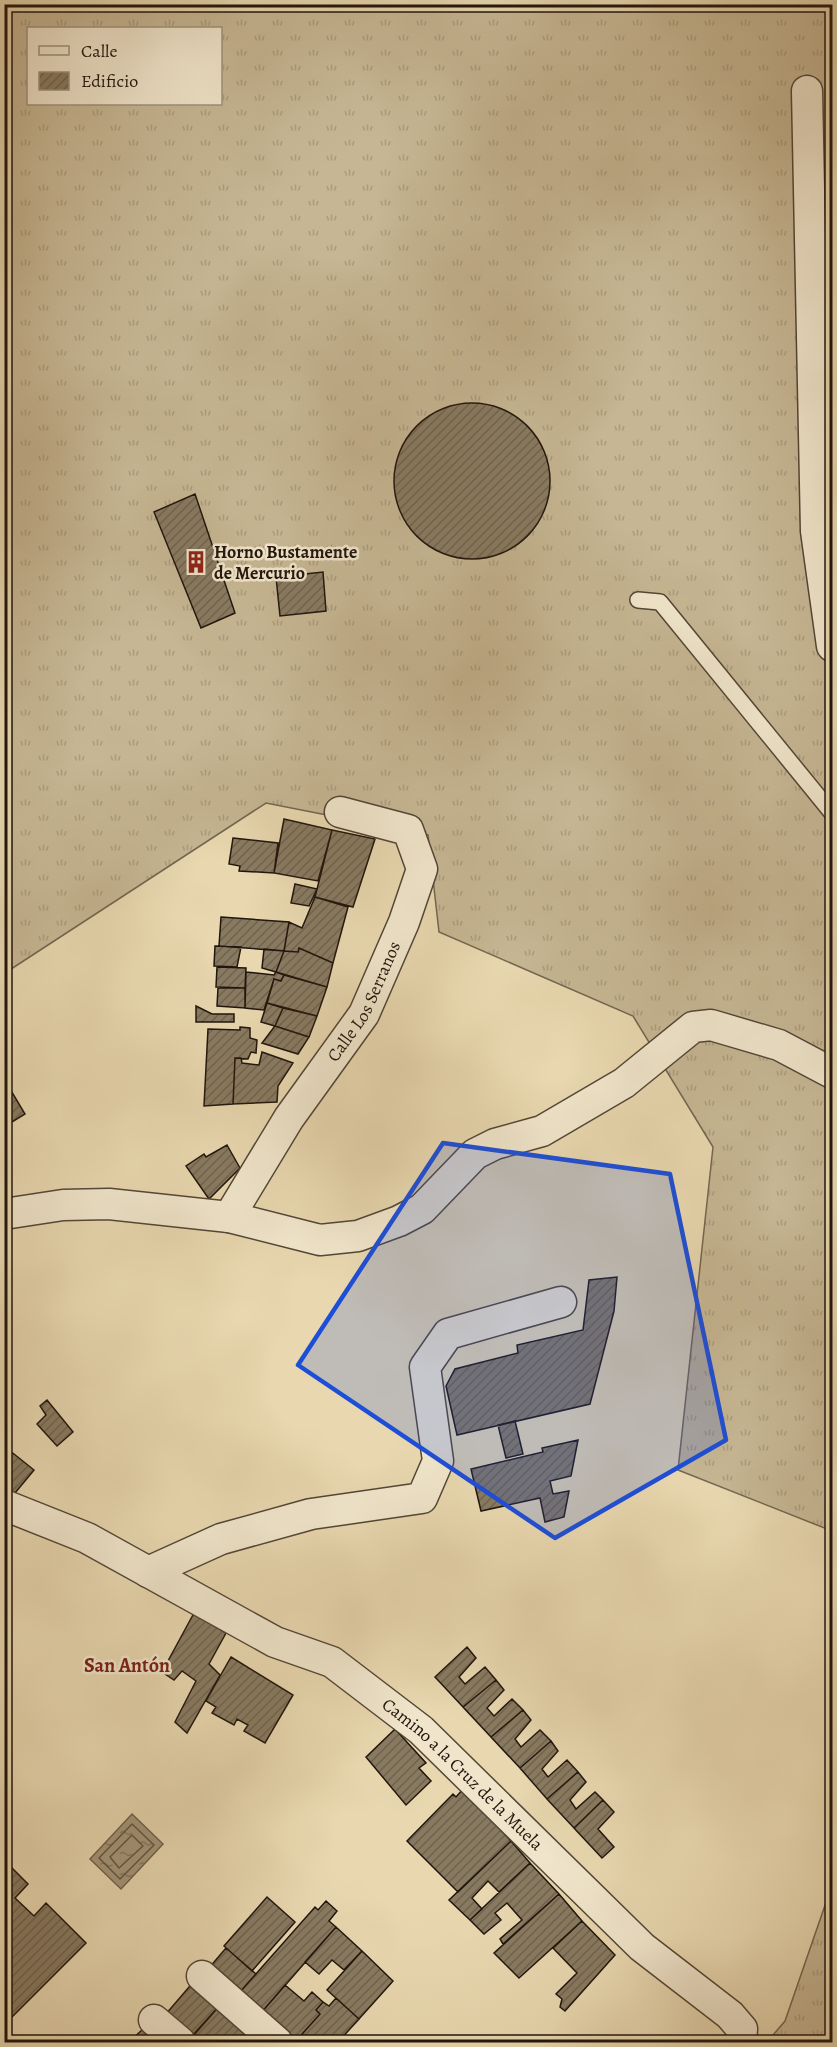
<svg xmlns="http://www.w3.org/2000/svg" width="837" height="2047" font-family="Alegreya,serif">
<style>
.grass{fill:url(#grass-tufts);stroke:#746650;stroke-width:1.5;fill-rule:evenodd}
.water{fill:url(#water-ripples);stroke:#70624d;stroke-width:1.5}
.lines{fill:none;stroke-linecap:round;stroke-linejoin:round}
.shore{stroke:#625642;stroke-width:1.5}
.building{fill:url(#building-hatch);stroke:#21160d;stroke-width:1.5}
.lane-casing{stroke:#534636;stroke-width:18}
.street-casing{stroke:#534636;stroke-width:33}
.lane{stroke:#f0e5cb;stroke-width:15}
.street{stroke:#f0e5cb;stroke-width:30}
.marked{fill:#1d4ed8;fill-opacity:0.2;stroke:#1d4ed8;stroke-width:4.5;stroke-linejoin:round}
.labels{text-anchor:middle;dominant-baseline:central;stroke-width:5;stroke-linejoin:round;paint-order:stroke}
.poi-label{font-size:18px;font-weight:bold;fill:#21160d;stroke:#f0e5cb;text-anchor:start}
.street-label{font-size:18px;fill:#21160d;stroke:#f0e5cb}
.neighbourhood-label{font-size:20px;font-weight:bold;fill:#7a1f14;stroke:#f0e5cb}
</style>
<defs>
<pattern id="grass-tufts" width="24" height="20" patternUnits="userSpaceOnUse" patternTransform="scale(1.5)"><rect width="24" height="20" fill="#c6b693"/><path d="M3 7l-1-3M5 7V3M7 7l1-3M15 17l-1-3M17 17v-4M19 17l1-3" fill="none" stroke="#aa9c7e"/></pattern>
<pattern id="water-ripples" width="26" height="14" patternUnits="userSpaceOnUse" patternTransform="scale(1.5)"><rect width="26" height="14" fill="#a49578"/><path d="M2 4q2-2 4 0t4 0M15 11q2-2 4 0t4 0" fill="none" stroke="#857961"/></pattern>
<pattern id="building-hatch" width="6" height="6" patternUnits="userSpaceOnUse" patternTransform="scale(1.5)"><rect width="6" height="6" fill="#887a61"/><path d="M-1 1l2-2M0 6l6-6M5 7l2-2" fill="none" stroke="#6f634e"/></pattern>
</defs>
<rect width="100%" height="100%" fill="#e8d7af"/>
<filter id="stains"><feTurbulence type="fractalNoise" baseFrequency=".00333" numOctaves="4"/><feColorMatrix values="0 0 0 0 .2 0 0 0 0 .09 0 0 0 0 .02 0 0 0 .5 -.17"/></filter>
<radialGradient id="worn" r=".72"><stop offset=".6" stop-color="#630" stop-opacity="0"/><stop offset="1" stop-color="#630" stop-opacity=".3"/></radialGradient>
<path class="grass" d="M5,5H832V1531L678,1470L713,1147L633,1016L439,932L428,835L266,803L5,973ZM28,28H220V104H28Z
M832,1885V2042H767L785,2021Z"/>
<path class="water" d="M132,1814L163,1844L121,1889L90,1859Z"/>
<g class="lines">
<path class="shore" d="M132,1824L154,1845L120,1879L99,1858Z
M132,1835L143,1846L119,1868L110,1857Z"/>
</g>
<path class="building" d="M394 481a78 78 0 1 1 156 0a78 78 0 1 1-156 0Z
M195,494L235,613L201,628L154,512Z
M323,572L326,611L280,616L276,577Z
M284,819L332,830L318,881L274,873Z
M332,830L375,839L353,907L315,897Z
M233,838L278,843L274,873L239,871L240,866L229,864Z
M295,884L317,889L309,906L291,903Z
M315,897L348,907L333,963L299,948L298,952L284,951L289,922L302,928Z
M221,917L289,922L284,951L219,946Z
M215,946L241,947L237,967L214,966Z
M299,948L333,963L327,987L276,972L284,951L298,952Z
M264,949L284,951L276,972L262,968Z
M217,967L246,968L245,988L216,987Z
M246,972L274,975L276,972L284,975L281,981L274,979L264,1010L245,1008Z
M284,975L327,987L317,1016L267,1003L274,979L281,981Z
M218,988H245V1008L217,1006Z
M267,1003L283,1008L275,1026L261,1022Z
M196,1006L212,1014H234V1022H196Z
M283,1008L317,1016L309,1037L275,1026Z
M275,1026L309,1037L298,1054L262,1043Z
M240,1027L250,1028V1038L257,1040L256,1053L251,1052L248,1059L235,1058L233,1104L204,1106L208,1029L240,1030Z
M262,1052L293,1063L278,1086L277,1102L233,1104L235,1058H241L242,1063L259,1065Z
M10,1089L25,1114L4,1127V1093Z
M227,1145L240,1168L209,1199L186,1166L204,1154L206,1157Z
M617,1277L614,1311L590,1404L457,1435L446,1386L455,1369L518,1353L517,1345L583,1330L589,1280Z
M47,1400L73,1432L57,1446L37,1424L46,1415L40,1406Z
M515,1421L523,1454L506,1458L498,1425Z
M578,1440L571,1476L550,1481L553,1494L569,1491L564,1517L545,1522L540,1498L481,1511L471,1469L543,1452L542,1448Z
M4,1446L34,1470L10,1499L4,1495Z
M194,1613L226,1633L209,1664L220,1675L187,1733L175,1722L196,1681L182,1671L174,1680L162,1672Z
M467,1647L476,1658L459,1677L465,1684L485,1667L496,1680L463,1707L435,1677Z
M231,1657L293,1695L265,1743L244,1731L248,1725L237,1719L234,1725L212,1713L216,1707L206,1701Z
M496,1680L504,1690L487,1708L494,1716L512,1699L523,1710L491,1737L463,1707Z
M523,1710L531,1720L515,1739L521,1747L540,1730L551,1741L520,1768L491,1737Z
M395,1729L426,1763L419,1768L431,1781L406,1805L366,1757Z
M551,1741L558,1751L542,1769L548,1777L567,1760L578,1772L547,1799L520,1768Z
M578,1772L586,1782L570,1800L576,1809L595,1792L603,1800L574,1828L547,1799Z
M463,1789L511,1841L458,1892L407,1841L453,1794L456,1797Z
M603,1800L614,1812L598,1829L614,1847L602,1858L574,1828Z
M511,1841L530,1863L499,1892L488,1881L472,1898L482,1909L470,1920L449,1900Z
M7,1863L28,1884L15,1898L34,1916L46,1903L86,1943L4,2025V1865Z
M530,1863L559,1894L503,1944L500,1939L522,1920L507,1903L495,1913L501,1920L484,1934L470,1920Z
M559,1894L582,1921L519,1978L494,1953Z
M267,1897L295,1922L252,1971L224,1946Z
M326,1901L337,1911L329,1921L336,1927L261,2013L239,1993L315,1907L318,1910Z
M582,1921L615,1955L565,2011L560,2007L562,1999L556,1994L577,1973L553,1948Z
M336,1927L362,1951L344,1970L332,1960L319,1974L305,1962Z
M226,1948L256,1974L239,1993L209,1968Z
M362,1951L393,1981L359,2019L327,1990Z
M195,1980L221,2004L194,2035L166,2014Z
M285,1985L304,2001L312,1992L323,2002L316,2010L320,2014L295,2042L261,2013Z
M336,1998L359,2019L338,2042H295L320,2014L316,2010L323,2002L329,2006Z
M221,2004L252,2031L241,2042H197L191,2037Z
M143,2029L158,2042H129Z"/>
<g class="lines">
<g class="lane-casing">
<path id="lane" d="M638,600L660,602L832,813"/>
</g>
<g class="street-casing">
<g id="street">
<path d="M807,91L816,531L832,646"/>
<path d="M4,1214L63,1205L109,1204L229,1217L320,1240L358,1236L399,1221L422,1209L475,1154L495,1144L542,1131L624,1083L693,1027L711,1025L779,1045L832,1073"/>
<path id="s1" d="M229,1217L289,1118L364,1014L404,922L422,869L408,830L340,812"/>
<path id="s2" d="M4,1505L87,1538L275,1642L332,1662L421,1730L642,1947L730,2015L742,2029L741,2042"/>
<path d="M148,1572L221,1539L311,1514L422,1498L438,1461L425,1367L448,1334L561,1302"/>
<path d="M202,1976L277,2042"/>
<path d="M154,2020L180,2042"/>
</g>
</g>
<use href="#lane" class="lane"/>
<use href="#street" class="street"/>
</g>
<path class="marked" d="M443,1143L670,1174L726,1440L555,1538L298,1365Z"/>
<defs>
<g id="building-bare" transform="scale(1.8)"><path d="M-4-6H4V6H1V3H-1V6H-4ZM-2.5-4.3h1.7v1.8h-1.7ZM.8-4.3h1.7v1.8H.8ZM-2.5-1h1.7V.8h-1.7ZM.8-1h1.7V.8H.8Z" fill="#8f2418" stroke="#f0e5cb" stroke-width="2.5" paint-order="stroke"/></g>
</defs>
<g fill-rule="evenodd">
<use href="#building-bare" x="196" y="562"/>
</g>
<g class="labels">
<g class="poi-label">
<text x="214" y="552">Horno Bustamente<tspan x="214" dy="21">de Mercurio</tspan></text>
</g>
<g class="street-label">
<text stroke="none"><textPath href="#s1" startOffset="255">Calle Los Serranos</textPath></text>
<text stroke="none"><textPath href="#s2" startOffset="537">Camino a la Cruz de la Muela</textPath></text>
</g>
<g class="neighbourhood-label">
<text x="127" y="1665">San Antón</text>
</g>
</g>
<rect width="837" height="2047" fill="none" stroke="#e8d7af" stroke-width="24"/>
<rect x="6" y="6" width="825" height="2035" fill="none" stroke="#21160d" stroke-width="3"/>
<rect x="12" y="12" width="813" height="2023" fill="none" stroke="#21160d" stroke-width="1.5"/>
<rect x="27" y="27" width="195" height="78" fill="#f0e5cb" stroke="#9d927f" stroke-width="1.5"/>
<rect x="39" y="46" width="30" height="9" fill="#f0e5cb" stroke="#9d927f" stroke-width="1.5"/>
<text x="81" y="57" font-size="18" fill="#21160d">Calle</text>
<rect x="39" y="72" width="30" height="18" fill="url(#building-hatch)" stroke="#9d927f" stroke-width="1.5"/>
<text x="81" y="87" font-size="18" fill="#21160d">Edificio</text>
<rect width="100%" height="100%" filter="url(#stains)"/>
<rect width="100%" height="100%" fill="url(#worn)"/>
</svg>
